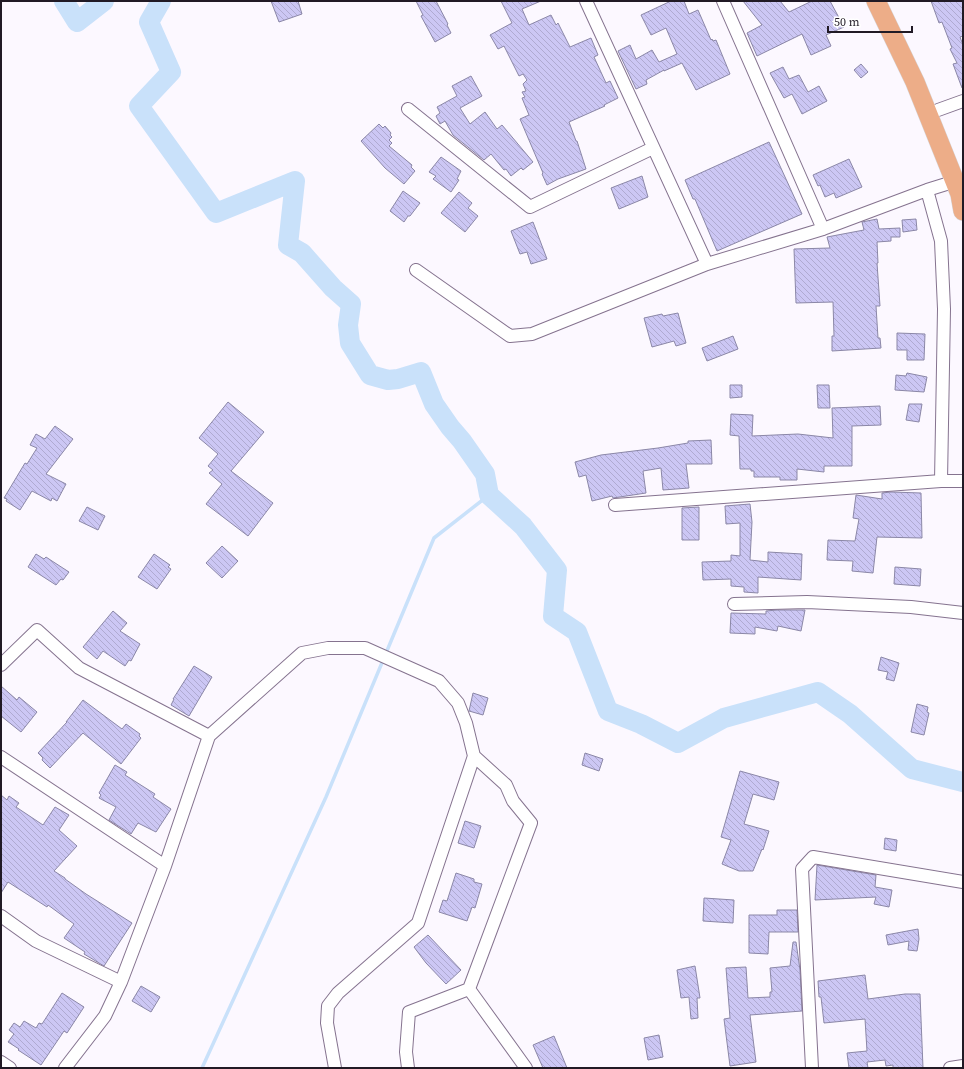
<svg xmlns="http://www.w3.org/2000/svg" width="964" height="1069" font-family="'Source Serif 4',serif">
<style>
.lines{fill:none;stroke-linecap:round;stroke-linejoin:round}
.stream{stroke:#c9e1fa;stroke-width:3.5}
.river{stroke:#c9e1fa;stroke-width:20}
.building{fill:url(#building-back-hatch);stroke:#8b87a7}
.minor-casing{stroke:#85738f;stroke-width:14}
.primary-casing{stroke:#d7d6d8;stroke-width:20}
.minor{stroke:#fff;stroke-width:12}
.primary{stroke:#edad88;stroke-width:19}
</style>
<defs>
<pattern id="building-back-hatch" width="6" height="6" patternUnits="userSpaceOnUse"><rect width="6" height="6" fill="#ccc7f4"/><path d="M-1 5l2 2M0 0l6 6M5-1l2 2" fill="none" stroke="#afaad1"/></pattern>
</defs>
<rect width="100%" height="100%" fill="#fcf8ff"/>
<g class="lines">
<path class="stream" d="M202,1068L326,797L434,538L489,495"/>
<path class="river" d="M64,1L77,22L104,1
M161,1L149,22L171,72L139,106L216,213L295,181L288,245L302,253L333,288L351,304L348,325L350,343L370,375L388,380L398,379L421,372L434,404L450,427L462,441L485,474L489,495L523,526L557,570L553,616L577,632L608,711L641,724L678,743L724,718L818,692L850,714L912,769L963,782"/>
</g>
<path class="building" d="M271,1H298L302,14L279,22Z
M416,1H436L448,24L447,25L451,33L435,42L421,16L423,15Z
M501,1H541L522,9L529,25L551,15L556,25L558,23L570,47L591,38L598,55L594,57L606,83L610,81L618,98L604,105L605,106L569,122L576,141H577L586,169L558,179L547,185L542,174L543,173L520,119L529,115L522,98L525,97L522,92L526,91L523,84L527,80L523,74L519,76L504,46L498,49L490,35L512,23Z
M671,1H684L689,14L698,10L711,40L712,39L713,41L716,40L730,74L696,90L682,63L664,71V70L646,80L647,84L636,89L618,51L630,45L636,59L652,50L659,62L677,54L666,28L651,35L641,15Z
M743,1H780L789,12L812,1H830L844,27L826,35L831,46L811,55L802,34L757,56L747,33L762,25Z
M931,1H963V36L960,37L963,45V88H962L953,64L957,63L950,49L952,48L942,22L939,23Z
M861,64L868,72L861,78L854,70Z
M783,67L789,79L799,75L808,92L819,86L827,101L802,114L792,94L784,98L770,73Z
M471,76L482,96L460,108L470,124L485,112L497,129L502,125L533,162L523,170L521,168L511,176L506,169L504,170L491,154L484,160L453,135L445,121L440,124L436,116L440,113L437,107L457,96L452,86Z
M379,124L383,128L385,126L391,133L390,135L392,137L389,140L392,143L389,146L412,165L411,167L415,171L404,184L385,168L361,141Z
M769,142L802,214L717,251L695,199H693L685,180Z
M441,157L461,171L457,179L459,180L451,192L433,179L436,176L429,172Z
M849,159L862,187L836,198L834,193L825,197L820,185L818,186L813,175Z
M642,176L648,197L619,209L611,188Z
M403,191L420,203L410,216H408L404,222L390,211Z
M459,192L472,203L468,208L478,216L465,232L441,213Z
M877,219L879,229L900,228V237H891V241L877,242L878,263H877L880,306H876L878,338H880L881,348L832,351V336H834L833,302L796,303L794,249L830,248L827,237L864,230L862,222Z
M916,219L917,230L903,232L902,220Z
M533,222L547,259L531,264L527,252L520,254L511,231Z
M678,313L686,343L676,346L674,341L652,347L644,318L662,314L663,316Z
M897,333L925,334L924,360H907V350H897Z
M733,336L738,349L707,361L702,348Z
M907,373L927,377L924,392L895,390L896,375L906,376Z
M730,385H742V397L730,398Z
M817,385H829L830,408H818Z
M228,402L264,432L231,471L273,503L248,536L206,504L222,484L209,473L213,470L208,466L218,454L199,438Z
M909,404H922L919,422L906,420Z
M880,406L881,425L852,426V466H824V472L797,469V480H780V477H754V471H751V469H740L739,436L730,435L731,414L753,415L752,436L798,434L833,438L832,408Z
M55,426L73,439L46,474L66,484L57,501L52,498L51,501L32,491L20,510L6,501L7,499L4,498L25,463L27,464L37,448L30,445L36,434L45,439Z
M711,440L712,464H686L689,488L663,490L661,468L643,471L646,493L613,498L612,496L592,501L586,475L579,477L575,462L601,455L658,448L688,443V441Z
M891,492L921,493L922,538L877,537L873,573L852,571L853,561L827,560L828,540L855,541L859,519L853,518L856,495L882,499V493Z
M750,504L752,522L750,560L768,562V552L802,554L801,580L758,577V593L744,592V587L731,586V579L703,580L702,562L731,561V555L740,556V523L726,524L725,506Z
M87,507L105,516L98,530L79,521Z
M699,507V540H682V508Z
M222,546L238,561L222,578L206,563Z
M36,554L44,559L46,557L52,561L69,572L63,580L61,579L56,585L28,567Z
M154,554L170,565L168,567L171,569L157,589L138,577Z
M895,567L921,569L920,586L894,584Z
M777,610H805L801,631L778,626L777,631L755,627V634L730,633L731,613L766,614V611Z
M113,611L127,623L120,631L140,644L131,661L129,660L125,666L103,651L97,659L83,647Z
M881,657L899,663L894,681L886,679L888,672L878,670Z
M194,666L212,677L189,716L171,705L174,699H173Z
M1,686L17,700L19,697L37,712L21,732L1,716Z
M473,693L488,698L483,715L469,711Z
M83,700L122,729L126,724L140,734L139,736L141,738L121,764L83,733L50,768L42,760L43,758L38,753L67,722H66Z
M917,704L928,707L927,712L929,713L924,735L911,732Z
M585,753L603,759L599,771L582,765Z
M115,765L127,772L125,775L155,794L153,797L171,809L156,832L138,823L131,834L109,820L116,807L99,798L101,795L99,793Z
M740,771L779,782L774,800L753,794L744,824L769,831L763,850L762,849L753,871H739L722,864L731,840L721,837Z
M1,795L7,800L9,796L19,803L16,807L43,825L55,807L69,815L59,830L77,846L54,871L65,878V879L86,894L132,923L104,966L84,954L85,952L64,938L74,924L48,905L47,907L8,882L1,893Z
M465,821L481,826L474,848L458,843Z
M885,838L897,840L896,851L884,849Z
M817,865L876,875L875,887L892,890L889,907L874,904L876,897L815,900Z
M456,873L474,879V882L482,884L475,908L472,907L467,921L439,912L443,900L447,901Z
M704,898L734,900L733,923L703,921Z
M777,910H797L798,932H769L768,954L749,953V915H777Z
M918,929L919,939L917,951L908,950L909,941L888,945L886,935Z
M428,935L461,970L446,984L426,963L414,947Z
M793,942H796L800,970L802,1011L750,1015L756,1062L730,1066L724,1019L730,1018L726,968L746,967L748,998L770,997V992H772L770,968L790,966Z
M695,966L700,998H697L698,1018L691,1019L689,997L681,998L677,970Z
M865,975L868,999L905,994H920L923,1068H893V1065L886,1066L885,1060L867,1062L868,1068H849L847,1053L867,1051L865,1019L824,1023L821,997H819L818,981Z
M141,986L160,997L151,1012L132,1001Z
M62,993L84,1007L67,1033L64,1031L41,1065L18,1050L19,1049L8,1042L14,1034L9,1030L14,1023L20,1027L24,1021L36,1028L39,1023L42,1024Z
M659,1035L663,1057L648,1060L644,1038Z
M554,1036L567,1068H543L533,1045Z"/>
<g class="lines">
<g class="minor-casing">
<path id="minor" d="M586,1L707,264
M723,1L823,229
M408,109L530,207L653,148
M938,110L963,101
M927,190L941,241L944,309L941,481
M416,270L510,336L532,334L707,264L823,229L927,190L956,181
M615,505L941,481H963
M734,604L807,602L911,607L963,613
M1,665L37,630L79,668L209,736
M1,757L165,866
M1,916L36,941L121,982
M1,1062L10,1068
M65,1068L105,1016L121,982L165,866L209,736L302,653L328,648H365L439,681L458,703L466,723L474,756L506,785L513,801L531,823L469,989L526,1068
M335,1068L327,1023L328,1006L338,993L418,923L474,756
M408,1068L406,1052L409,1012L469,989
M812,1068L802,869L813,857L963,882
M950,1068L963,1066"/>
</g>
<g class="primary-casing">
<path id="primary" d="M876,1L915,82L960,194L963,211"/>
</g>
<use href="#minor" class="minor"/>
<use href="#primary" class="primary"/>
</g>
<rect width="964" height="1069" fill="none" stroke="#211a25" stroke-width="4"/>
<path d="M828 26v6h84v-6" fill="none" stroke="#211a25" stroke-width="2"/>
<text x="834" y="26" font-size="12" fill="#211a25" stroke="#ffffff" stroke-width="3" paint-order="stroke">50 m</text>
</svg>
